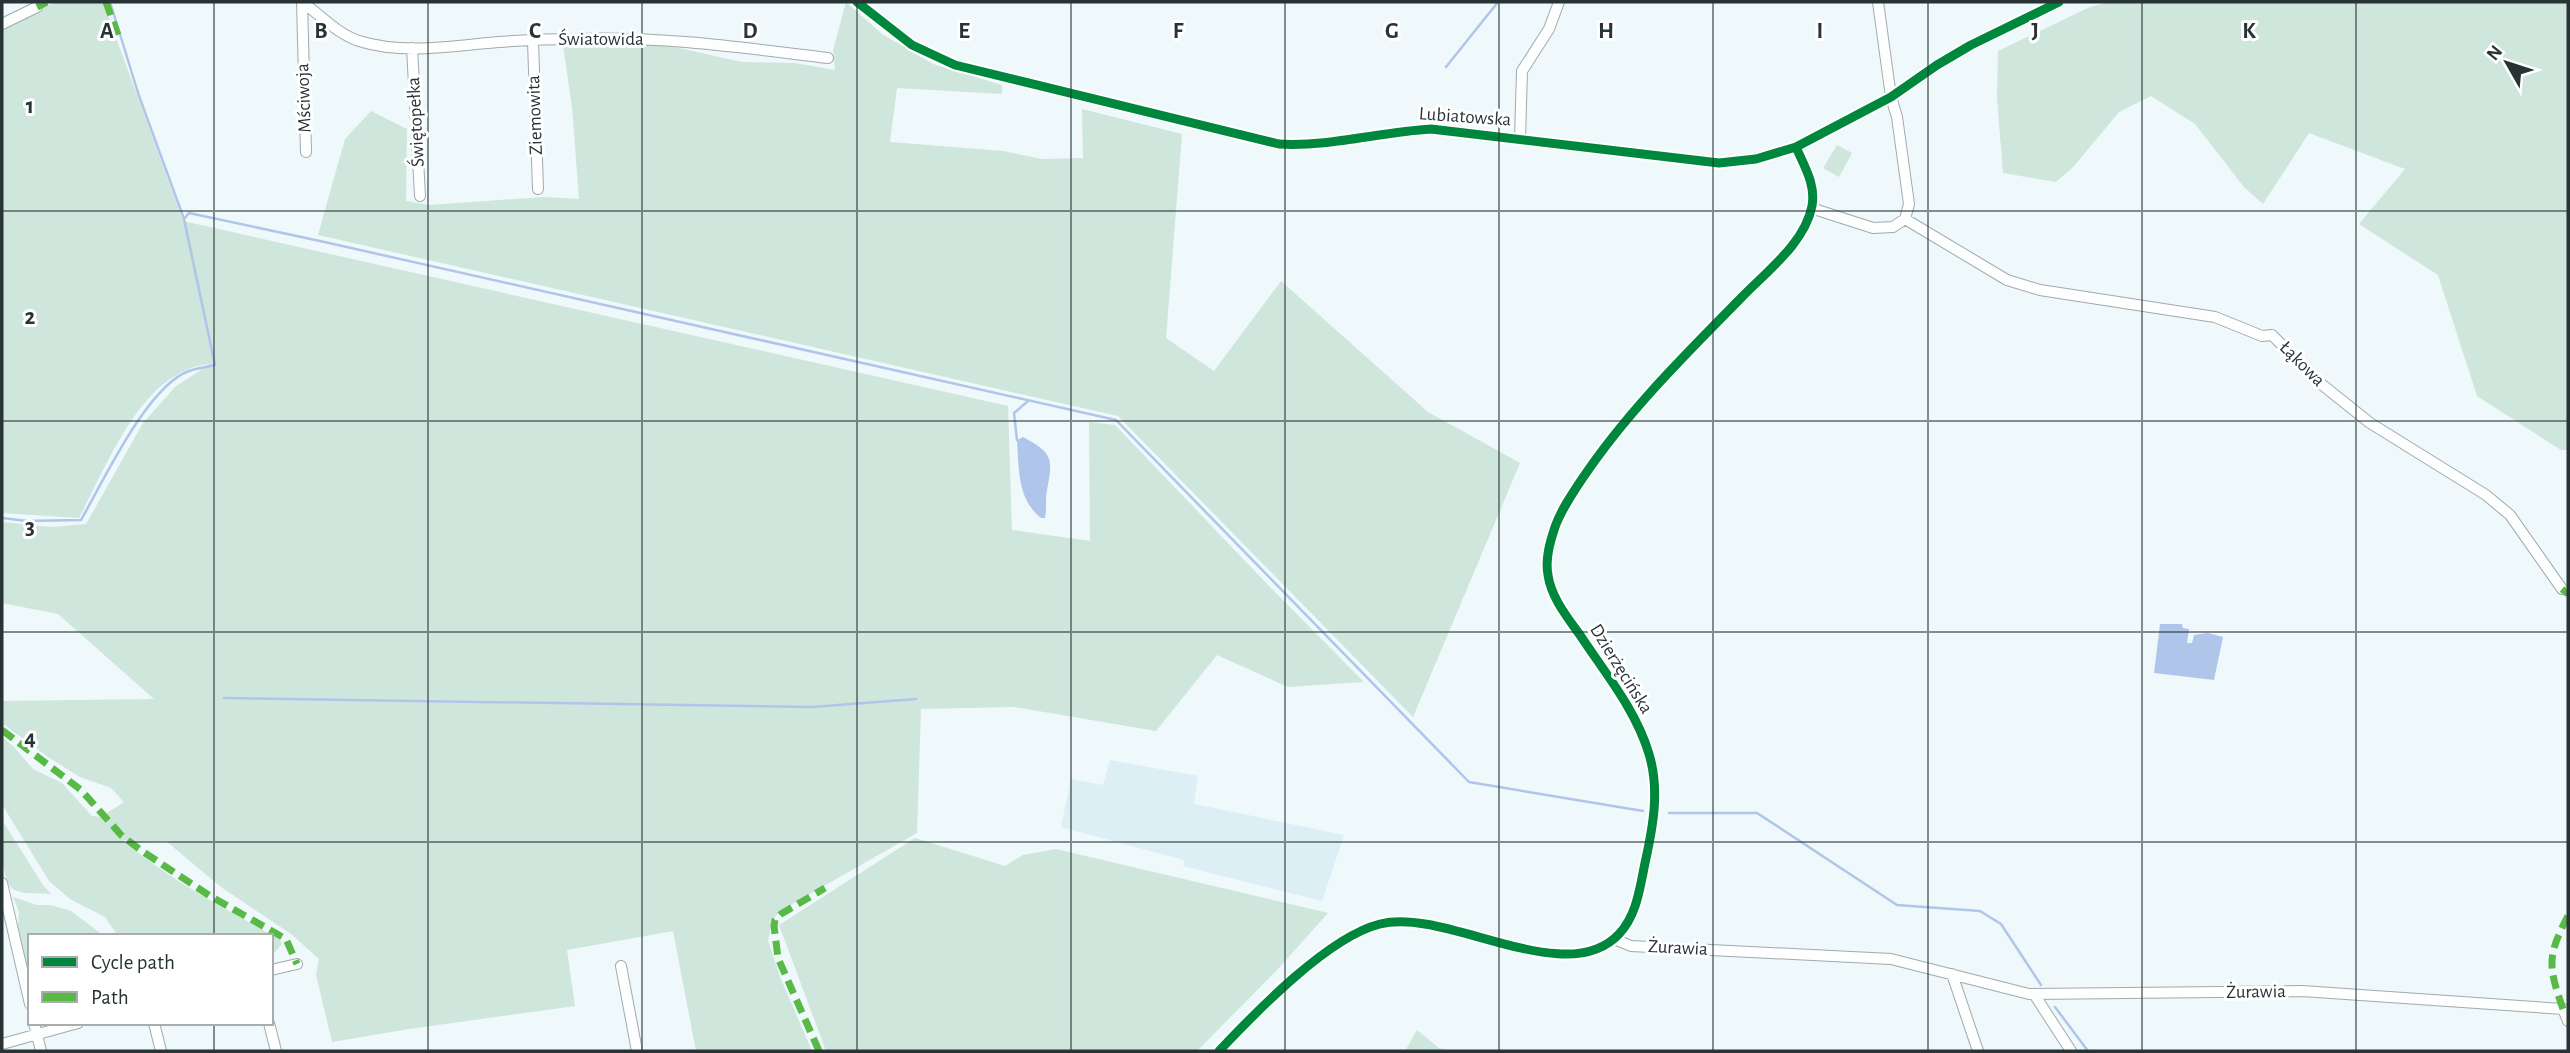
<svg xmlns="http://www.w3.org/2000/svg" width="2570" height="1053" font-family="'Alegreya Sans',sans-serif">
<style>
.built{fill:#dbeff4}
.green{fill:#cee6db}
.water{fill:#b0c5ea}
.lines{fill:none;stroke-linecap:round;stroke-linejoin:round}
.stream{stroke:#b0c5ea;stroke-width:2.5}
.minor-casing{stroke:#a1aaac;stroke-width:12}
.minor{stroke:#fdfefe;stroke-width:10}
.quiet{stroke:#58b947;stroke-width:7;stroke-dasharray:14 7;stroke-linecap:butt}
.cycleway-casing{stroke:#fff;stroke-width:13}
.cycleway{stroke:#00873e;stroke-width:9}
.grid{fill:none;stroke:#273335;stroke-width:2;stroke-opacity:0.55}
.labels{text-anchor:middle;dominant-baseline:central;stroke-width:6;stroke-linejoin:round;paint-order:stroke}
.street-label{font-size:19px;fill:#273335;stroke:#fff}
.grid-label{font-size:23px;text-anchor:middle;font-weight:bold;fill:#273335;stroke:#fff;stroke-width:6;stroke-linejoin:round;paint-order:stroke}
</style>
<rect width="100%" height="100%" fill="#eff8fa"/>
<path class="built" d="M1110,760L1198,776L1194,804L1344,835L1322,901L1183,866L1184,860L1061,827L1071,779L1103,785Z"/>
<path class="green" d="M56,2H103L183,221L1008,406L1012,530L1090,541L1089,422L1115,425L1270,587L1364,682L1288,687L1217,655L1156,731L1014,707L921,709L917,833L780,911L772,921L768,940L780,977L812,1051H696L673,931L567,950L575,1006L409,1029L332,1042L316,975L319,959L291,934L221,887L166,841L138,843L123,840C170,881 227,909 280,940L282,944L271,957V936H118L105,917L70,899L49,881L3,806L2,737L14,747L33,769L62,783L92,816L101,817L124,802L111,788L80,777L48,757L2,723V701L154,699L58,614L2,603V522L52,527L86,524L143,423L176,386L210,364C142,370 108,464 79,518L2,513V28Z
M846,2L882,34L933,64L1002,85V94L897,88L890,142L1003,151L1042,159L1083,158L1082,109L1182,134L1166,338L1214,371L1281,281L1428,412L1520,463L1413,717L1118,416L318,235L345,139L371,111L407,129L406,201L429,205L544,197L579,199L572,107L563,45L656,43L742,62L795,63L835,70L833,50Z
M2109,2H2568V450H2561L2477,396L2438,275L2359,224L2405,169L2309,133L2263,204L2244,187L2195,124L2151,96L2119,112L2074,166L2056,182L2003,173L1997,98L1998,51L2090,7Z
M1837,145L1852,153L1839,177L1823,168Z
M2,820L43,885L51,894C40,893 23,895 13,889C0,880 2,836 2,820Z
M915,838L1005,866L1023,855L1056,849L1328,913L1277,970L1197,1051H826L779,925Z
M13,897L37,905H51L71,911L104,936H30V982L18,926L19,912Z
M1417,1030L1439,1048L1452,1051H1405Z"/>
<path class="water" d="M1023,437C1053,453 1053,458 1047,490C1045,499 1047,509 1045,518H1041C1017,499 1019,468 1017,440Z
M2160,624H2182L2183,628L2189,629L2187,643H2192L2194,635L2208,633L2223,637L2214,680L2154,673Z"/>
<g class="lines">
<path class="stream" d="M1446,67L1498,2
M184,219L189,213L320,241L1116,420L1469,782L1643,811
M1017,440L1014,413L1028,401
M2,518L27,521L81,520C103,482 147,386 189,371C197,368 207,367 215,365L184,219L139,96L110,2
M224,698L812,707L916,699
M1669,813H1757L1897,905L1980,911L2001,924L2041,985
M2055,1007L2088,1051"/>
<g class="minor-casing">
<path id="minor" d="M302,2C321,15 337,34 359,41C404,55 452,46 498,42C524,40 551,39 578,39C662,36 745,48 828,58
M302,2L306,152
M857,2L912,45L955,65L1279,144C1329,147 1380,132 1431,129L1719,163L1756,159L1796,147L1891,97L1937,65L1971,45L2059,2
M2,24L37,7
M533,41L538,189
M412,48L420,196
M1520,139L1522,71L1549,29L1559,2
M1811,208L1873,228L1893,227L1905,219L1909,204L1897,117L1891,97L1878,2
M1905,219L2007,280L2040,290L2215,317L2262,336L2272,335L2320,383L2370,423L2486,495L2510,515L2562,589
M2,883L30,1004
M1614,939L1631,946L1891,959L2029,994L2302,991L2563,1009L2568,1021
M621,966L637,1051
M271,970L297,964
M1952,974L1978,1051
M2034,994L2071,1051
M34,1023L41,1051
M154,1023L161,1051
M269,1023L276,1051
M2,1044L78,1023
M1219,1051C1256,1012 1328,937 1380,924C1446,907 1566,991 1619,934C1637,915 1640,887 1645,863C1653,827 1660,790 1649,754C1636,710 1605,673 1580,635C1567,617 1551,597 1548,575C1545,559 1550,542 1555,527C1561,510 1572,494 1582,479C1627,412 1685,355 1741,298C1766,272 1805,243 1812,206C1816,184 1804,166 1796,147"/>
</g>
<use href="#minor" class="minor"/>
<path class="quiet" d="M106,2L118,35
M37,7L47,2
M2562,589L2568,594
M2,730L81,790L122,836L142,851L210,896L286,939L297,964
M2563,1009C2548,966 2547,956 2568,916
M819,1051L778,958L774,926L775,920L781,914L825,888"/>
<g class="cycleway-casing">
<path id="cycleway" d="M857,2L912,45L955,65L1279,144C1329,147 1380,132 1431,129L1719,163L1756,159L1796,147L1891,97L1937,65L1971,45L2059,2
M1219,1051C1256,1012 1328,937 1380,924C1446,907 1566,991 1619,934C1637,915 1640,887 1645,863C1653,827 1660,790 1649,754C1636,710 1605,673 1580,635C1567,617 1551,597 1548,575C1545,559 1550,542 1555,527C1561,510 1572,494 1582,479C1627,412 1685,355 1741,298C1766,272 1805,243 1812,206C1816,184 1804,166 1796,147"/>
</g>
<use href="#cycleway" class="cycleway"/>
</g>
<path class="grid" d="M214,2V936M428,2V1051M642,2V1051M857,2V1051M1071,2V1051M1285,2V1051M1499,2V1051M1713,2V1051M1928,2V1051M2142,2V1051M2356,2V1051M2,211H2568M2,421H2568M2,632H2568M2,842H2568M214,1023V1051"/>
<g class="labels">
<g class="street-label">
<text x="601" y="39">Światowida</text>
<text transform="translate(304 98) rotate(-92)">Mściwoja</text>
<text transform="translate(535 115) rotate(-92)">Ziemowita</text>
<text transform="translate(1465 117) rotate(4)">Lubiatowska</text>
<text transform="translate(416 122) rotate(-93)">Świętopełka</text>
<text transform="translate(2302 364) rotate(45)">Łąkowa</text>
<text transform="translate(1621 669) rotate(58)">Dzierżęcińska</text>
<text transform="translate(1678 948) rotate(3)">Żurawia</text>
<text transform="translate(2256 992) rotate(-1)">Żurawia</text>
</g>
</g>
<g class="grid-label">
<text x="107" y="38">A</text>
<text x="321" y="38">B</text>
<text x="535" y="38">C</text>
<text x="750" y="38">D</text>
<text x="964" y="38">E</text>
<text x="1178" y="38">F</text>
<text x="1392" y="38">G</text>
<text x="1606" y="38">H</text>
<text x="1820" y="38">I</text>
<text x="2035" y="38">J</text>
<text x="2249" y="38">K</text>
<text x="30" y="113">1</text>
<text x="30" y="324">2</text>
<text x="30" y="534">3</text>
<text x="30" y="745">4</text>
</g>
<rect width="2570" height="1053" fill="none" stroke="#273335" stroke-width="7"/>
<rect x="28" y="934" width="245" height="91" fill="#ffffff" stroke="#a9adae" stroke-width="2"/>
<rect x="42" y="957" width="35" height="10" fill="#00873e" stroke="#a9adae" stroke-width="2"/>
<text x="91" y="969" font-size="21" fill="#273335">Cycle path</text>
<rect x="42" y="992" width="35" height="10" fill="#58b947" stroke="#a9adae" stroke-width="2"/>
<text x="91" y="1004" font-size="21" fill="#273335">Path</text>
<g transform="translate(2507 63) rotate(309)" stroke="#ffffff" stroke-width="5" paint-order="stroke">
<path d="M0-5L12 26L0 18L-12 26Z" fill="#273335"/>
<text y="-10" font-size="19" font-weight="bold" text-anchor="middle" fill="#273335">N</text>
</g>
</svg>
